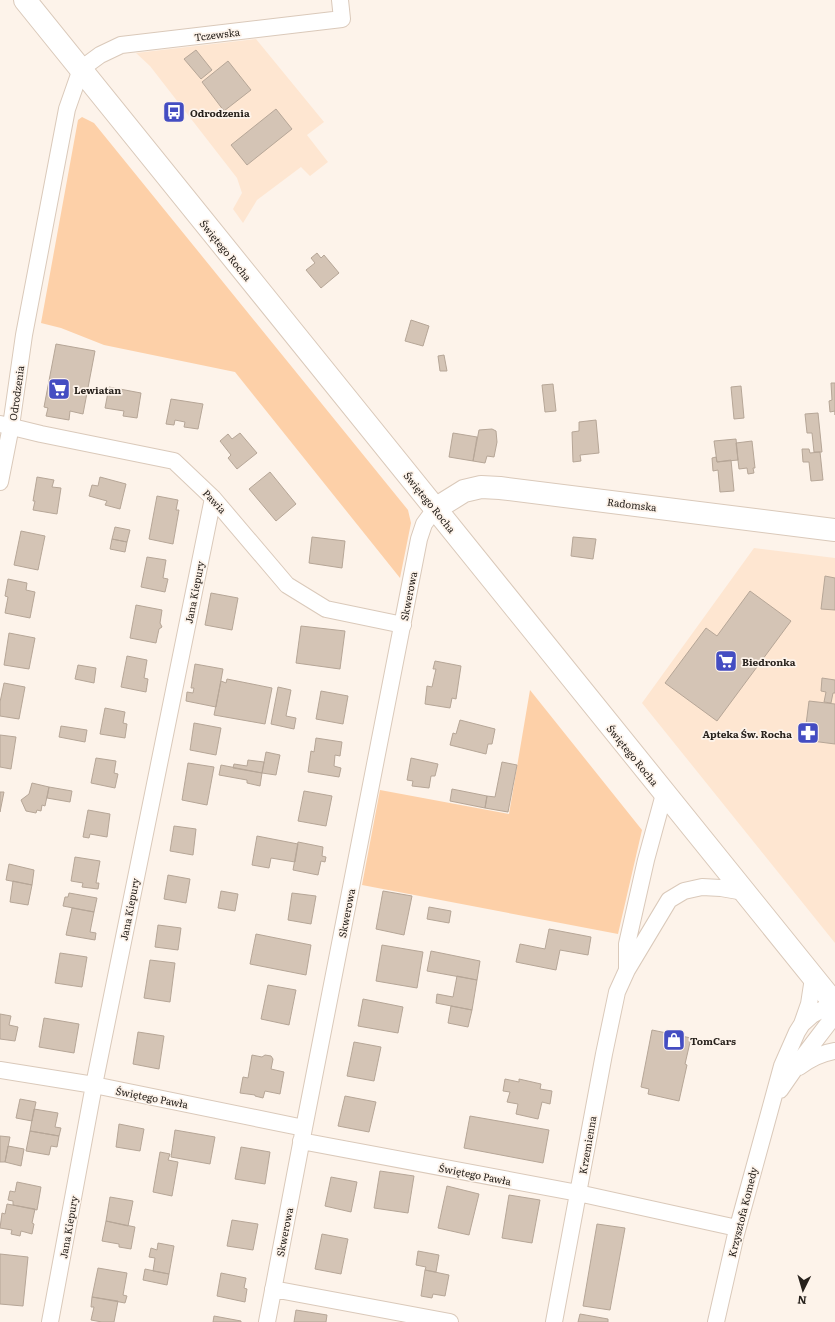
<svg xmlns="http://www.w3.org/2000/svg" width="835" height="1322" font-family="Literata,serif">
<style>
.built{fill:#fee6d1}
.green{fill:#fdd0a8}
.building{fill:#d4c4b5;stroke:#b6a697}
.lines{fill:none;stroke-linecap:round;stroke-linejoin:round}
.street-casing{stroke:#dac9ba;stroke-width:18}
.secondary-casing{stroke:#dac9ba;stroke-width:24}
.primary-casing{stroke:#dac9ba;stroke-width:24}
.street{stroke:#fff;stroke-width:16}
.secondary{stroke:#fff;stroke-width:22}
.primary{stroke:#fff;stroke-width:22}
.labels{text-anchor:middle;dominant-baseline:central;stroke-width:3.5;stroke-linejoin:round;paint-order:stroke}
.street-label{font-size:10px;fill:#27211c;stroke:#fdf3ea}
.poi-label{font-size:10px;font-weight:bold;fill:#27211c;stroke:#fdf3ea;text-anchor:start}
</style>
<rect width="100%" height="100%" fill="#fdf3ea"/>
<path class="built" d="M256,39L324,122L307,135L328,162L310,176L301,167L257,200L243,223L233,209L242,193L237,178L150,66L136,53Z
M754,548L835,558V943L642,703Z"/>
<path class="green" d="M82,117L94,123L408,510L411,523L400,578L235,372L104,345L61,328L41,323L78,120Z
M530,690L642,830L618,934L362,885L380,790L509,814Z"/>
<path class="building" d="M196,50L212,70L201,79L184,59Z
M228,61L251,90L224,111L202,82Z
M276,109L292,129L247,165L231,145Z
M317,253L321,258L324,255L339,273L321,288L306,270L315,263L311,258Z
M411,320L429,326L423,346L405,341Z
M56,344L95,351L83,414L70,411L69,420L46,416L48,408L44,407Z
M444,355L447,371H440L438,356Z
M831,383H835V415V411L830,412L829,401L832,400Z
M553,384L556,411L545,412L542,385Z
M741,386L744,418L734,419L731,387Z
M109,387L141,393L137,418L123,416L124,411L105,408Z
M171,399L203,404L198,429L184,427L185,422L175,420L174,425L166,424Z
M818,413L822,452H814L812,433H807L805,414Z
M596,420L599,453L580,455L581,461L573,462L572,432L579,431V422Z
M492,429L496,431L497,442L494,457L487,456L485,463L473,461L479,430Z
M240,433L257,453L237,469L228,458L231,455L220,441L228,434L232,439Z
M453,433L477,437L473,461L449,457Z
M736,439L738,460L717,462L714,441Z
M752,441L755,468H753L754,473L748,474L747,468L739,469L736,443Z
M802,449H809L810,453L820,452L823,480L811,481L809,462H803Z
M716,457L717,462L731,460L734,491L720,492L718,470L713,471L712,458Z
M270,472L296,504L276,521L249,489Z
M37,477L54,480L52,487L61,488L57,514L33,510L35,501H33Z
M100,477L126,484L120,509L105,505L107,501L89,496L92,485L98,486Z
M157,496L178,500L176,510H179L173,544L149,539Z
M115,527L130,530L127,542L112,539Z
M21,531L45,536L38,570L14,565Z
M312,537L345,541L342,568L309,563Z
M573,537L596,539L593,559L571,556Z
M112,539L127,542L125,552L110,549Z
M147,557L166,560L163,578L168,579L165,592L141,587Z
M825,576L835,578V610L821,609Z
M8,579L27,583L26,590L35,592L30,618L5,613L8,597L5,596Z
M750,591L791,621L717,721L665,683L706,628L717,636Z
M211,593L238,598L232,630L205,625Z
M136,605L162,610L160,623L162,627L159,629L156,643L130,638Z
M301,626L345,631L340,669L296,663Z
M9,633L35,638L29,669L4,665Z
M127,656L147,660L144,678L148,679L146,692L121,687Z
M435,661L461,666L456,699L452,698L450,708L425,704L427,686L432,687L436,669H433Z
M195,664L223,669L216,707L186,701L187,692L193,693L194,688H191Z
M78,665L96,668L94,683L75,679Z
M822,678L835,680V693H833L831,703L824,702L826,692L821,691Z
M227,679L272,688L265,724L214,715L221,681L226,683Z
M4,683L25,687L19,719L0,716V702Z
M278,687L291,690L286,716L296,718L294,729L271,724Z
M321,691L348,696L343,724L316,719Z
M809,701L835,704V744L804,740Z
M105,708L125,712L123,723L127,724L125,738L100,734Z
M460,720L495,729L492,744H488L486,754L450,745L453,733L456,734Z
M194,723L221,728L216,755L190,750Z
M61,726L87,730L85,742L59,737Z
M0,735L16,737L11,769L0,767Z
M316,738L342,742L340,756L335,755L334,766L341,768L339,777L308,772L311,751L314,752Z
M266,752L280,755L276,775L262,773Z
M96,758L116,761L114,773L118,774L115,788L91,783Z
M411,758L438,764L435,776H431L429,788L412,786L413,781L407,780Z
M248,760L264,762L262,773L233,768L234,764L247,766Z
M502,762L517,765L508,812L485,808L487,796L495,797Z
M188,763L214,767L207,805L182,800Z
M221,765L262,773L260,786L247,783V780L219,775Z
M32,783L49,787L45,806L42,805L41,811L37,810L36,813L26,811L21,800L29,794Z
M49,787L72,791L70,802L47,798Z
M452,789L487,796L485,808L450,801Z
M304,791L332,796L326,826L298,821Z
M0,792H4L0,812Z
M88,810L110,814L107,837L90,834L89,838L83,837Z
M174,826L196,829L193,855L170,851Z
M257,836L298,844L295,862L271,858L269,868L252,865Z
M298,842L323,847L322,856L326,857L325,862L321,861L318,875L293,870Z
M75,857L100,861L96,883H99L98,889L82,887L83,883L71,881Z
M9,864L34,870L32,885L6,880Z
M168,875L190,879L186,903L164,899Z
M13,881L32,885L28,905L10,902Z
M221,891L238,894L235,911L218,908Z
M383,891L412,896L404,935L376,929Z
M69,893L97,898L94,912L63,906L65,897H68Z
M292,893L316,896L311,924L288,920Z
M429,907L451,911L449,923L427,919Z
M72,908L94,912L90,932L96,933L95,940L66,935Z
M158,925L181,928L178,950L155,947Z
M549,929L591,937L588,955L560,950L556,970L516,962L520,944L545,949Z
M256,934L311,945L306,975L250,964Z
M382,945L423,952L417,988L376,981Z
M431,951L480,961L477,980L427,971Z
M60,953L87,957L82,987L55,983Z
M150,960L175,963L170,1002L144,998Z
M457,976L477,980L472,1010L436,1003L437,994L453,997Z
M268,985L296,990L289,1025L261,1019Z
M363,999L403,1007L398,1033L358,1026Z
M451,1006L472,1010L468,1027L448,1023Z
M0,1014L11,1016L9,1025L18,1027L15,1041L0,1039Z
M44,1018L79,1024L74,1053L39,1047Z
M652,1030L691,1038L685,1064L687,1065L679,1101L648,1094L649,1089L641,1087Z
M138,1032L164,1036L159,1069L133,1064Z
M354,1042L381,1047L374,1081L347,1076Z
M252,1055L262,1057L265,1055L271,1056L273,1059L271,1069L284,1072L280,1094L265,1091L263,1098L255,1096V1095L240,1093L243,1077L248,1078Z
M505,1079L519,1082V1079L541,1084L540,1089L552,1091L550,1104L542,1102L538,1119L516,1114L518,1104L507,1102L510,1092L503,1091Z
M345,1096L376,1102L369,1132L338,1126Z
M20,1099L36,1102L32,1121L16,1118Z
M34,1109L58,1113L55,1127L61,1128L59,1136L30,1131Z
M470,1116L549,1130L543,1163L464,1148Z
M119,1124L144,1129L140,1151L116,1147Z
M175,1130L215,1137L210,1164L171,1157Z
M30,1131L59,1136L57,1147L51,1146L49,1155L26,1151Z
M0,1136L10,1137L5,1162H0Z
M8,1146L24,1149L21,1166L5,1162Z
M241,1147L270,1152L265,1184L235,1179Z
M160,1152L170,1154L168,1160L178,1162L172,1196L153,1192Z
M380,1171L414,1176L408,1213L374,1208Z
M331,1177L357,1182L351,1212L325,1206Z
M17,1182L41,1187L37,1210L13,1205V1201L8,1200L10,1191L15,1192Z
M447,1186L479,1194L469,1235L438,1228Z
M509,1195L540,1200L532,1243L502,1238Z
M110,1197L133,1201L128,1226L106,1221Z
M7,1204L35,1209L32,1223L34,1224L32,1234L21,1231L20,1236L11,1234L12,1230L0,1228L2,1213L5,1214Z
M232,1220L258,1224L253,1250L227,1246Z
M106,1221L135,1227L131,1249L119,1247V1244L102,1241Z
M597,1224L625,1228L610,1310L583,1306Z
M322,1234L348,1239L341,1274L315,1269Z
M158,1243L174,1246L169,1274L153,1271L155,1258L149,1257L151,1248L157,1250Z
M418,1251L439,1255L436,1272L425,1270L426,1267L416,1265Z
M0,1254L28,1257L23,1306L0,1304Z
M98,1268L127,1273L123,1295L127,1296L125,1303L92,1297Z
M145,1269L169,1274L167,1285L143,1280Z
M425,1270L449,1275L445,1296L433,1294L432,1298L421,1296Z
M221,1273L246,1278L244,1288L247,1289L245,1302L217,1296Z
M92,1297L118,1301L114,1322H102L91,1320L94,1307H91Z
M296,1310L327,1315L326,1322H294Z
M580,1314L608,1319V1322H578Z
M214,1316L241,1321V1322H213Z"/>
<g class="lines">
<g class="street-casing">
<path id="street" d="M0,424L41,434L174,461L213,498L287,585L326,609L403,625
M0,482L11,426L24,335L67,109L81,69L100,55L121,45L342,19L340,0
M627,970V944L646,860L664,794
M802,1024L809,1004L813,978
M799,1067C810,1059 822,1053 835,1051
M0,1070L94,1085L304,1128
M780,1090L805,1054L831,1020L835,1012
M301,1141L578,1193L737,1228
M273,1289L450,1322
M50,1322L94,1085L213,498
M267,1322L304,1128L419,539L424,524L435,509
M554,1322L604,1054L617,992L627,970L669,900L684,891L702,887L721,888L744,892
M716,1322L736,1234L782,1066L797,1032L802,1024L812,1015L834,1003"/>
</g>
<g class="secondary-casing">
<path id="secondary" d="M435,509L464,491L481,487L500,488L835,530"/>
</g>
<g class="primary-casing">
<path id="primary" d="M25,0L835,1004"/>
</g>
<use href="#street" class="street"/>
<use href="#secondary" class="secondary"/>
<use href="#primary" class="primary"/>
</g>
<defs>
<g id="bus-square" transform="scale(1.15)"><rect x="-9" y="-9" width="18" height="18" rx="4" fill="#444dc2" stroke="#fdf3ea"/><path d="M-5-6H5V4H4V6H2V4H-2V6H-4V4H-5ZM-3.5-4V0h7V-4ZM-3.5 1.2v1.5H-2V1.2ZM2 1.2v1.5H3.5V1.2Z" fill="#fff"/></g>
<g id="supermarket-square" transform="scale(1.15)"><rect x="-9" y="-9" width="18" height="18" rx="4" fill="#444dc2" stroke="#fdf3ea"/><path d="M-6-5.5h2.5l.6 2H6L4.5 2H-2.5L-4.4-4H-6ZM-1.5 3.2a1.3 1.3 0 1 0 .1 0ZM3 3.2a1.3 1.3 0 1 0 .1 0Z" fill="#fff"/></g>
<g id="pharmacy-square" transform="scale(1.15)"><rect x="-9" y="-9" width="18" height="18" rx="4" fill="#444dc2" stroke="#fdf3ea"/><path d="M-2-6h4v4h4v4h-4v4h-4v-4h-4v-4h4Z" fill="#fff"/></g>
<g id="shop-square" transform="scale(1.15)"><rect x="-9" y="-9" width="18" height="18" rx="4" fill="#444dc2" stroke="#fdf3ea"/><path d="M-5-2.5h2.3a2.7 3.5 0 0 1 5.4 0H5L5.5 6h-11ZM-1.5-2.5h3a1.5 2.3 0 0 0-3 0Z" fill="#fff"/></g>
</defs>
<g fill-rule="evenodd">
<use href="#bus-square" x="174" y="112"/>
<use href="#supermarket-square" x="59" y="389"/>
<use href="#supermarket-square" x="726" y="661"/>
<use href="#pharmacy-square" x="808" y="733"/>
<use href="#shop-square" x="674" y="1040"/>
</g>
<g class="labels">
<g class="street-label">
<text transform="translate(217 34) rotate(-7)">Tczewska</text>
<text transform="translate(226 250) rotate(51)">Świętego Rocha</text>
<text transform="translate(16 393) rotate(-82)">Odrodzenia</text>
<text transform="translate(215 501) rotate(47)">Pawia</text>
<text transform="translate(430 502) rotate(51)">Świętego Rocha</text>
<text transform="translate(632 504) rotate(7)">Radomska</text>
<text transform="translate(194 592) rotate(-79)">Jana Kiepury</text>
<text transform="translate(408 596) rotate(-79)">Skwerowa</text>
<text transform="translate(633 755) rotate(51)">Świętego Rocha</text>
<text transform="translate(129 909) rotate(-79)">Jana Kiepury</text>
<text transform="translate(346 913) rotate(-79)">Skwerowa</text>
<text transform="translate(152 1097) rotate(11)">Świętego Pawła</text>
<text transform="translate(587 1145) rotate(-80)">Krzemienna</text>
<text transform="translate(475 1174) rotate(11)">Świętego Pawła</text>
<text transform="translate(742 1212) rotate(-76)">Krzysztofa Komedy</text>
<text transform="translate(68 1227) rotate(-80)">Jana Kiepury</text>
<text transform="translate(284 1232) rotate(-79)">Skwerowa</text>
</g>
<g class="poi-label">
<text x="190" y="112">Odrodzenia</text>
<text x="74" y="389">Lewiatan</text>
<text x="742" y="661">Biedronka</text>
<text x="792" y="733" text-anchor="end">Apteka Św. Rocha</text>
<text x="690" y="1040">TomCars</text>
</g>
</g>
<g transform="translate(803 1290) rotate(185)" stroke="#fdf3ea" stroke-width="3" paint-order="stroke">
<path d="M0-3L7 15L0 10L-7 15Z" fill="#27211c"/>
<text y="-6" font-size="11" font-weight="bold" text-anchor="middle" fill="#27211c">N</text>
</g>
</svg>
